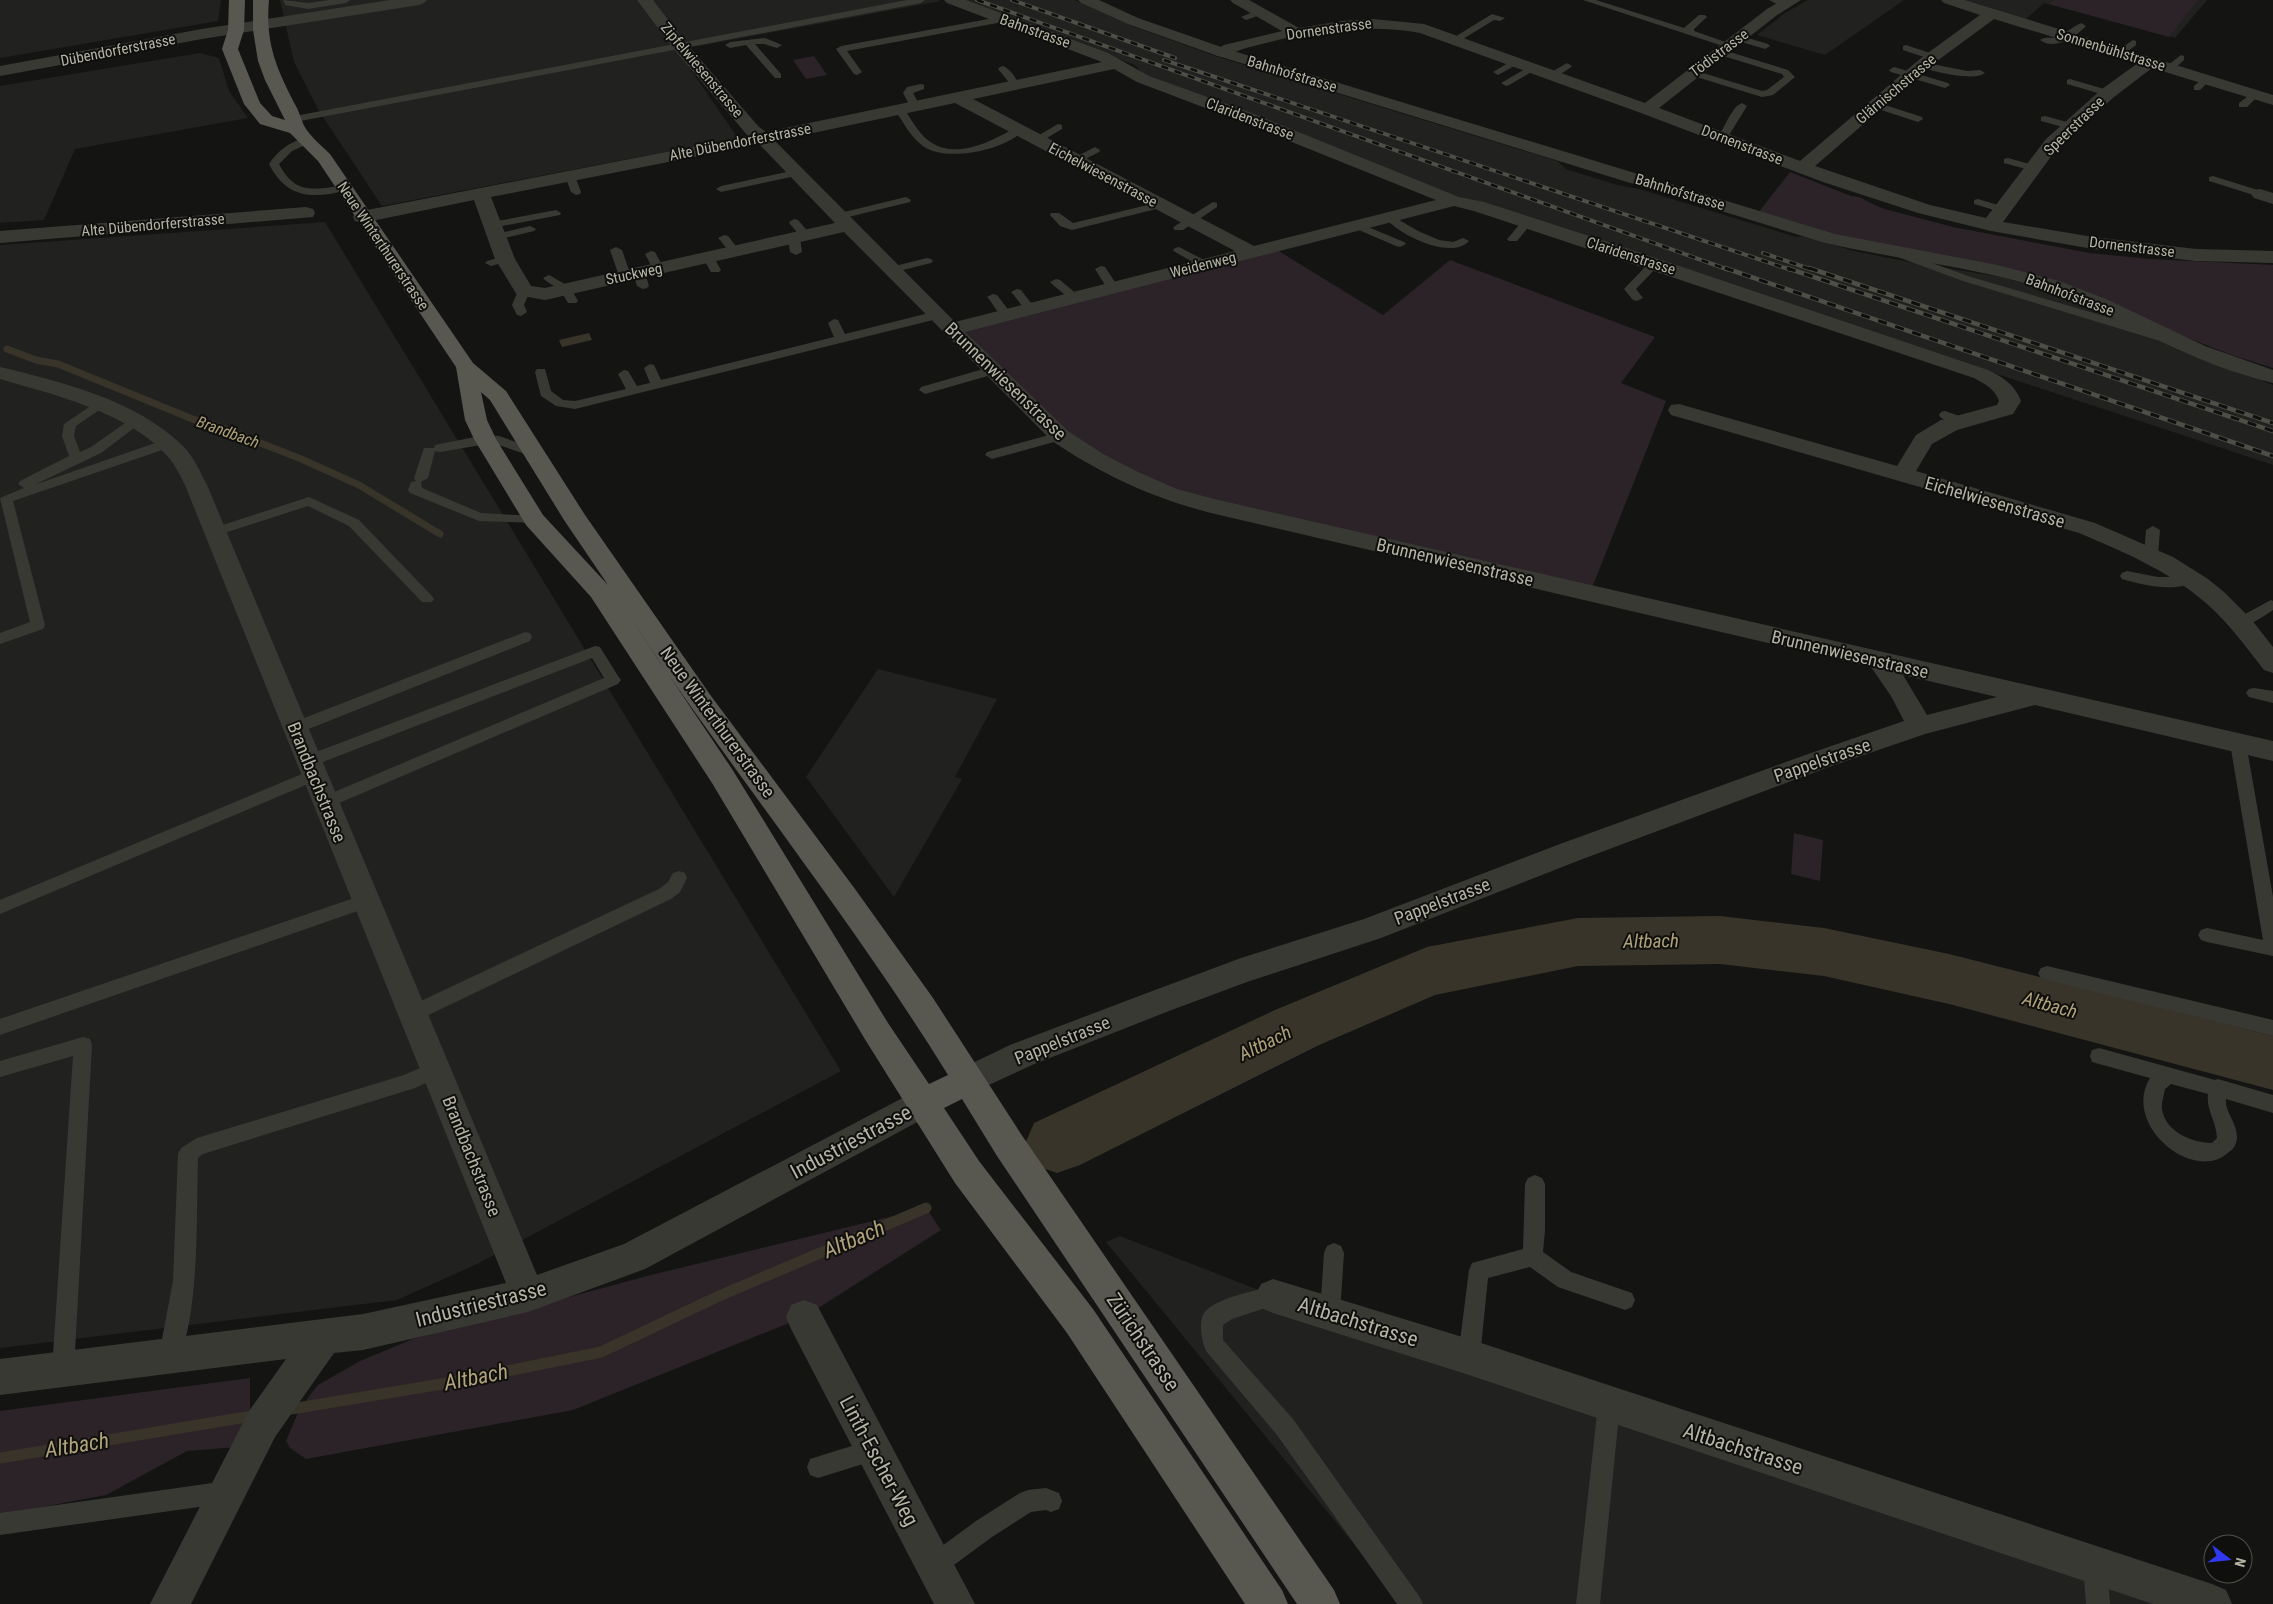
<svg xmlns="http://www.w3.org/2000/svg" width="2273" height="1604" font-family="'Roboto Condensed',sans-serif">
<style>
.built{fill:#21211f}
.green{fill:#2c2328}
.water{fill:#383429}
.lines{fill:none;stroke-linecap:round;stroke-linejoin:round}
.stream-far1{stroke:#383429;stroke-width:7}
.stream{stroke:#383429;stroke-width:11}
.river{fill:#383429;fill-rule:evenodd}
.service{fill:#393934;fill-rule:evenodd}
.minor{fill:#393934;fill-rule:evenodd}
.tertiary{fill:#393934;fill-rule:evenodd}
.primary{fill:#585850;fill-rule:evenodd}
.rail-far1-casing{stroke:#4e4e47;stroke-width:4}
.rail-casing{stroke:#4e4e47;stroke-width:4.5}
.rail-far1{stroke:#0f0f0e;stroke-width:2.5;stroke-dasharray:7;stroke-linecap:butt}
.rail{stroke:#0f0f0e;stroke-width:3;stroke-dasharray:9;stroke-linecap:butt}
.labels{text-anchor:middle;dominant-baseline:central;stroke-width:4;stroke-linejoin:round;paint-order:stroke}
.far-street-label{font-size:15px;fill:#b5b4a4;stroke:#0f0f0e}
.far-water-label{font-size:16px;font-style:italic;fill:#b0a37b;stroke:#0f0f0e}
.street-label{font-size:18px;fill:#b5b4a4;stroke:#0f0f0e}
.water-label{font-size:19px;font-style:italic;fill:#b0a37b;stroke:#0f0f0e}
.near-street-label{font-size:21px;fill:#b5b4a4;stroke:#0f0f0e}
.near-water-label{font-size:22px;font-style:italic;fill:#b0a37b;stroke:#0f0f0e}
</style>
<rect width="100%" height="100%" fill="#141413"/>
<path class="built" d="M0,0H221L218,21L0,58Z
M280,0H938L941,1L677,50L738,138L382,206L319,111L294,62Z
M959,0H1074L1135,27L1215,56L1557,161L1566,169L1617,185L1639,189L1796,237L1803,236L1854,251L1904,261L2001,277L2056,292L2111,316L2178,350L2273,385V465L1430,187L1143,74L1135,65Z
M1808,0H1904L1825,55L1757,35L1785,13Z
M1966,0H2207L2175,38L2044,3L2026,19Z
M200,53L219,58L229,91L248,118L75,149L44,220L0,223V86Z
M325,222L841,1071L477,1264L397,1300L0,1348V245Z
M878,669L997,699L955,777L962,779L894,897L806,777Z
M1120,1236L1274,1296L2212,1604H1403L1106,1242Z"/>
<path class="green" d="M2053,0H2198L2169,37L2049,4Z
M814,56L827,75L806,79L793,60Z
M1790,172L1851,196L1859,197L1881,208L1953,227L2089,253L2150,259L2273,265V368L2229,354L2173,332L2076,289L1876,246L1758,213Z
M1272,247L1383,315L1450,260L1655,337L1621,383L1666,401L1590,593L1248,515L1095,459L952,329Z
M1794,833L1823,840L1820,881L1791,874Z
M926,1208L941,1230L804,1317L573,1410L306,1459L290,1448L286,1441L300,1408L318,1385L360,1361L413,1339L651,1275Z
M250,1378V1446L187,1451L106,1495L0,1515V1411Z"/>
<path class="water" d="M589,333L592,340L562,347L559,340Z"/>
<g class="lines">
<path class="stream-far1" d="M7,349L36,360L58,364L195,420L212,424L299,458L359,485L440,534"/>
<path class="stream" d="M285,1410L448,1383L601,1352L719,1296L926,1208
M0,1458L258,1415"/>
<path class="river" d="M1720,916L1824,928L1949,954L2273,1036V1090L1949,1004L1824,976L1720,964L1578,966L1435,995L1317,1046L1080,1165L1057,1173L1034,1165L1025,1144L1034,1123L1275,1010L1427,947L1578,918Z"/>
<path class="service" d="M283,0L308,3L329,0H350L346,3L308,9L285,5Z
M907,0H925L921,3L295,122L290,119L295,116Z
M1583,0H1596L1684,28L1699,15H1705L1707,17L1694,29V31L1734,45L1729,48L1726,47Z
M1769,0H1781L1789,5L1785,8Z
M1260,9L1263,10V14L1246,20L1241,17Z
M1492,14L1505,18L1500,21L1494,20L1458,42L1450,40Z
M1005,16L1010,19L1008,21L847,51L862,72L857,75L854,74L836,49L841,46Z
M2081,23L2086,26C2076,37 2054,51 2040,40C2046,36 2050,39 2056,37C2065,34 2072,27 2081,23Z
M1738,35L1768,44L1770,46L1765,49L1735,40L1733,38Z
M765,38L782,45L777,48L764,44H755L781,74V78H775L746,45L730,48L725,45L730,42Z
M2133,40L2136,41V45L2123,55H2117V51Z
M1906,45L1936,55L1938,57L1933,60L1903,50V46Z
M1720,49L1788,70L1795,77L1773,95L1762,97L1690,75V71L1693,70L1762,91L1767,90L1784,77L1782,74L1717,54V50Z
M2181,55L2184,56V60L2173,70H2167V66Z
M1515,59L1520,62L1518,64L1498,75L1493,72Z
M1922,62L1967,71L1980,70L1985,73C1973,82 1933,71 1919,67V63Z
M1567,63L1572,66L1570,68L1556,77H1550V73Z
M1532,65L1537,68L1535,70L1509,85L1506,86L1501,83Z
M1003,66C1009,68 1019,80 1018,86H1012L998,69L1000,67Z
M1894,67L1948,83L1950,85L1945,88L1891,72L1889,70Z
M2206,76L2211,79L2200,90H2194V86Z
M2070,79L2111,91L2113,93L2108,96L2067,84V80Z
M921,84L924,85V89L913,93L920,106L915,109L911,108L903,93L907,87Z
M2255,91L2260,94L2247,107H2239V103Z
M1876,102L1922,117L1923,119L1918,122L1872,107V103Z
M1742,103L1747,106L1726,140H1718L1717,138C1725,128 1731,107 1742,103Z
M899,106L903,107C911,119 919,135 932,143C958,159 992,141 1015,128L1019,127L1024,130C1005,150 946,163 923,146C910,137 903,121 894,109Z
M2045,116L2074,124L2075,126L2070,129L2041,121V117Z
M1058,124L1062,125V129L1040,142H1032L1031,140Z
M308,137L312,138V142L292,151L279,164C292,189 306,191 332,187C338,186 342,184 348,186V190C312,199 287,199 269,164C278,150 291,141 308,137Z
M1095,147L1100,150L1099,152L1079,162H1071L1070,160Z
M2008,158L2037,166L2038,168L2033,171L2004,163V159Z
M796,170L800,171V175L721,192L716,189L721,186Z
M570,173L575,176L581,192L580,194L576,195L571,192L565,176Z
M2213,176L2264,192L2265,194L2260,197L2209,181V177Z
M906,197L911,200L910,202L840,219L835,216L836,214Z
M1978,199L2008,208L2009,210L2004,213L1974,204V200Z
M1160,202L1164,203V207L1072,230L1060,226L1050,215L1051,213H1059L1073,223Z
M1213,202L1217,203V207L1183,230H1175L1173,228L1175,226Z
M556,210L561,213L560,215L492,228L487,225L492,222Z
M1389,214L1418,231L1439,240L1453,242L1463,238L1469,241C1450,261 1398,234 1384,217Z
M794,219L798,220L810,234L812,236L810,238H802L790,224L789,222Z
M1527,219L1531,220L1532,222L1531,224L1517,241H1509L1507,239L1509,237L1523,220Z
M1356,222L1404,242L1406,244L1400,247L1396,246L1352,227L1351,225Z
M530,226L536,229L534,231L497,240L491,237L493,235Z
M724,235L728,236L739,250L741,252L739,254H731L720,240L718,238Z
M794,235L800,238L802,252L796,255L790,252L788,238Z
M616,247L622,250L631,276L629,278H621L619,276L610,250Z
M1179,247L1208,262L1210,264L1208,266H1200L1175,252L1173,250L1175,248Z
M651,251L655,252L664,269L662,271H654L645,254Z
M1899,251L1971,277L2165,334L2167,337L2165,340H2157L1963,281L1895,256L1893,254L1895,252Z
M709,255L713,256L721,270L719,272H711L703,258Z
M505,256L511,259L509,261L491,266L485,263L487,261Z
M927,258L931,259L933,261L931,263L891,273L885,270L887,268Z
M1654,261L1660,264L1636,289L1643,298L1637,301L1633,300L1624,289L1650,262Z
M1101,266L1105,267L1119,288L1117,290H1109L1107,288L1095,269Z
M639,270L645,273L649,286L647,288L643,289L637,286L633,273Z
M549,275L570,287L578,301L576,303H568L561,291L545,280L543,278Z
M1056,279L1060,280L1079,296L1081,298L1079,300H1071L1052,284L1050,282Z
M524,288L530,291L524,305L527,312L521,316L517,315L512,305L518,291Z
M1017,289L1021,290L1034,307L1036,309L1034,311H1026L1013,294L1011,292Z
M993,294L997,295L1010,312L1012,315L1010,318H1002L989,299L987,297Z
M937,311L941,312L943,315L941,318L575,409L556,406L541,396L535,372L537,369H545L551,391L563,400L575,401L626,389L618,374L624,370L628,371L637,386L650,383L644,368L650,364L654,365L661,380L834,337L828,323L834,319L838,320L845,334Z
M994,366L1000,370L998,373L925,394L919,390L921,387Z
M98,401L102,402L104,405L102,408L76,426L74,436L80,452L91,447L131,419L136,418L142,422L101,453L34,485L161,441H171L172,444L171,447L13,501L45,625L43,629L0,644V633L30,622L0,498L24,488L18,484L20,481L69,456L62,436L64,424Z
M1945,411L1965,418L1966,421L1960,425L1941,418L1939,415L1941,412Z
M1060,432L1065,433L1066,436L1065,439L992,459L985,455L987,452Z
M485,435L499,436L536,449L538,452L531,456L493,443L440,452L435,451L428,478L421,482L422,488L481,513L534,516L541,520L539,523L479,521L410,493L408,490L411,482L416,481L414,478L424,448H434L435,445Z
M309,497L359,520L432,596L434,599L432,602H422L349,526L308,506L215,536L208,532L210,529Z
M2153,526L2160,530L2158,555L2156,558H2146L2144,555L2146,530Z
M2127,571L2158,577H2174L2189,572L2194,574L2196,577C2184,596 2139,584 2122,579L2120,576L2122,573Z
M2271,600L2273,601V610C2262,617 2247,629 2233,626L2231,622L2233,618L2245,614Z
M525,632L530,633L532,637L530,641L301,732L295,734L289,732L287,728L289,724Z
M595,646L600,647L618,676L621,680L618,684L332,806L326,808L320,806L318,802L320,798L604,678L592,658L315,765L309,767L303,765L301,761L303,757Z
M2254,688L2273,691V703L2249,697L2246,693L2249,689Z
M2238,737L2244,739L2246,743L2273,897V956L2207,942L2201,940L2198,935L2201,930L2207,928L2263,940L2230,743L2232,739Z
M314,769L320,771L322,775L320,779L0,914V900Z
M679,871L685,873L687,878L680,892L671,899L418,1020L412,1022L406,1020L403,1014L406,1008L659,889L668,882L673,873Z
M366,894L372,896L375,901L372,906L0,1035V1019Z
M2047,966L2273,1020V1036L2047,980L2041,978L2038,973L2041,968Z
M83,1037L90,1039L92,1045L74,1369L71,1377L63,1380L55,1377L52,1369L73,1056L0,1077V1061Z
M2099,1048L2215,1080L2218,1079L2273,1095V1113L2226,1099C2224,1113 2241,1126 2236,1143C2235,1147 2232,1150 2229,1152C2194,1185 2121,1125 2150,1078L2092,1062L2090,1056L2092,1050ZM2171,1084L2208,1094C2206,1110 2216,1120 2217,1138L2212,1143C2193,1143 2165,1132 2162,1109C2161,1104 2164,1095 2165,1089Z
M436,1061L443,1063L445,1069L443,1075L415,1088L203,1154L198,1158C196,1218 200,1308 178,1363L170,1366L162,1363L159,1355L173,1281L178,1154L181,1148L197,1138L404,1075Z
M1535,1175L1542,1178L1545,1184V1230L1543,1252L1571,1272L1632,1293L1635,1300L1632,1307L1625,1310L1558,1287L1530,1267L1488,1278L1480,1357L1477,1365L1469,1368L1461,1365L1458,1357L1469,1270L1472,1263L1523,1249L1525,1184L1528,1178Z
M1334,1243L1341,1246L1344,1253L1340,1313L1337,1320L1330,1323L1323,1320L1320,1313L1324,1253L1327,1246Z
M1273,1286L1280,1289L1283,1296L1280,1303L1232,1319L1223,1325V1340L1293,1419L1419,1596L1423,1604H1397L1277,1435L1206,1351C1202,1342 1198,1322 1204,1313C1215,1298 1255,1291 1273,1286Z
M1609,1394L1617,1397L1620,1405L1600,1604H1576L1598,1405L1601,1397Z
M874,1439L882,1442L885,1450L882,1458L818,1478L810,1475L807,1467L810,1459Z
M227,1481L235,1484L238,1492L235,1500L227,1503L0,1535V1513Z
M1046,1488L1059,1493L1062,1501L1059,1509L1051,1512L1046,1510L1031,1512L992,1537L943,1573L935,1577L927,1573L923,1565L927,1557L976,1521L1020,1493L1028,1490Z
M2095,1554L2103,1558L2107,1566L2110,1604H2086L2083,1566L2087,1558Z"/>
<path class="minor" d="M637,0H653L685,42L759,127L766,132L1102,62L947,3L944,0H966L1108,53L1149,76L1249,112L1459,197L1484,202L1617,245L1988,370C2003,377 2015,385 2021,401L2013,414L1957,430L1932,444L1916,471L2095,523L2173,557L2208,579L2224,592L2251,619L2273,647V673L2264,670C2246,647 2229,623 2206,603C2169,571 2124,552 2079,533L1671,415L1668,410L1671,405L1679,404L1897,466L1916,435L1941,420L1997,405L1999,401C1995,389 1985,384 1974,378L1474,211L1454,206L965,332L1068,431L1103,454L1138,472L1177,489L1214,499L2273,741V761L2035,705L1925,734L1826,768L1580,860L1381,938L1247,982L1169,1011L1032,1065L967,1095L956,1091L951,1081L956,1071L1010,1045L1147,993L1241,958L1364,919L1560,844L1808,754L1904,721L1891,696L1871,667L1211,513C1152,498 1103,475 1052,441L844,232L545,300L517,295L495,259L474,200L362,223L355,221L353,217L355,213L362,211L748,136L673,48ZM1114,69L1137,82L1237,120L1436,200L1254,246L973,99ZM955,103L1235,251L955,322L775,141ZM759,144L835,223L545,288L531,286L515,259L491,197ZM1903,675L1997,697L1927,715Z
M1230,0H1249L1299,28L1342,21L1373,19L1424,24L1645,103L1767,9L1782,0H1801L1777,15L1659,108L1800,161L1921,58L1980,15L1944,3L1941,0H1965L2273,95V105L2152,68L2114,97L2058,147L2003,222L2093,237L2196,249L2273,251V263L2196,261L2093,249L1991,231L1918,213L1823,182L1641,113L1420,33C1368,23 1305,32 1254,46C1242,48 1232,54 1221,57L1215,55L1213,52L1224,45L1282,31L1233,3ZM1994,19L2138,63L2102,89L2046,139L1986,218L1930,205L1815,166L1933,64Z
M2260,189L2273,193V204L2254,198L2251,194L2254,190Z
M306,207L313,209L315,213L313,217L0,243V231Z
M0,367C62,382 136,400 183,446C194,457 200,472 207,485L537,1275L624,1244L912,1093L923,1089L934,1093L939,1103L934,1113L645,1269L528,1312L363,1350L334,1353L275,1437L191,1604H150L249,1411L286,1359L0,1395V1359L363,1314L506,1283L185,485C180,476 176,466 169,458C131,413 55,395 0,379Z
M1273,1279L1469,1339L2212,1584L2226,1590L2232,1604H2153L1469,1375L1273,1313L1261,1308L1255,1296L1261,1284Z
M804,1300L817,1305L975,1604H934L791,1329L786,1317L791,1305Z"/>
<path class="tertiary" d="M390,0H427L424,3L419,5L202,39L0,76V66L202,29Z
M1078,0H1099L1138,18L1227,49L1835,234L1997,265L2059,281L2106,299L2205,346L2273,370V383C2236,374 2200,360 2166,344C2126,326 2087,303 2045,289C1973,266 1896,260 1822,242L1215,55L1128,24L1081,3Z"/>
<path class="primary" d="M229,0H245L244,30L238,49L260,103L272,116L285,120L265,80L258,61L253,30V0H269C265,44 277,70 297,108C300,114 302,123 306,129C312,138 322,146 330,154L473,363L506,391L585,515L711,696L855,889L933,998L1021,1134L1334,1590L1340,1604H1297L997,1156L962,1099L944,1108L979,1161L1093,1309L1282,1590L1288,1604H1245L1067,1333L955,1183L866,1041L712,783L591,597L526,525L474,439L465,420L456,367L318,161L290,133L260,124L244,104L222,49L228,30ZM481,392L490,400L564,520L608,585L543,515L496,439L487,420ZM619,601C644,638 668,675 694,711C780,832 870,949 948,1075L929,1084L888,1023L732,769Z"/>
<g class="rail-far1-casing">
<path id="rail-far1" d="M977,0L1729,270
M1012,0L1175,58
M1164,60L1791,270
M1763,253L1813,270"/>
</g>
<g class="rail-casing">
<path id="rail" d="M1725,268L2273,456
M1787,268L2273,431
M1809,268L2273,423"/>
</g>
<use href="#rail-far1" class="rail-far1"/>
<use href="#rail" class="rail"/>
</g>
<g class="labels">
<g class="far-street-label">
<text transform="translate(1329 29) rotate(-8)">Dornenstrasse</text>
<text transform="translate(1035 31) rotate(20)">Bahnstrasse</text>
<text transform="translate(118 50) rotate(-11)">Dübendorferstrasse</text>
<text transform="translate(2111 50) rotate(17)">Sonnenbühlstrasse</text>
<text transform="translate(1719 53) rotate(-37)">Tödistrasse</text>
<text transform="translate(702 70) rotate(50)">Zipfelwiesenstrasse</text>
<text transform="translate(1292 74) rotate(17)">Bahnhofstrasse</text>
<text transform="translate(1896 89) rotate(-40)">Glärnischstrasse</text>
<text transform="translate(1250 119) rotate(21)">Claridenstrasse</text>
<text transform="translate(2074 126) rotate(-44)">Speerstrasse</text>
<text transform="translate(740 142) rotate(-11)">Alte Dübendorferstrasse</text>
<text transform="translate(1742 145) rotate(21)">Dornenstrasse</text>
<text transform="translate(1103 175) rotate(28)">Eichelwiesenstrasse</text>
<text transform="translate(1680 192) rotate(17)">Bahnhofstrasse</text>
<text transform="translate(153 225) rotate(-5)">Alte Dübendorferstrasse</text>
<text transform="translate(383 246) rotate(56)">Neue Winterthurerstrasse</text>
<text transform="translate(2132 247) rotate(7)">Dornenstrasse</text>
<text transform="translate(1631 256) rotate(18)">Claridenstrasse</text>
<text transform="translate(1203 265) rotate(-14)">Weidenweg</text>
<text transform="translate(634 274) rotate(-12)">Stuckweg</text>
<text transform="translate(2070 295) rotate(21)">Bahnhofstrasse</text>
</g>
<g class="far-water-label">
<text transform="translate(228 432) rotate(20)">Brandbach</text>
</g>
<g class="street-label">
<text transform="translate(1006 381) rotate(44)">Brunnenwiesenstrasse</text>
<text transform="translate(1995 502) rotate(16)">Eichelwiesenstrasse</text>
<text transform="translate(1455 562) rotate(13)">Brunnenwiesenstrasse</text>
<text transform="translate(1850 654) rotate(13)">Brunnenwiesenstrasse</text>
<text transform="translate(718 722) rotate(54)">Neue Winterthurerstrasse</text>
<text transform="translate(1822 760) rotate(-19)">Pappelstrasse</text>
<text transform="translate(317 782) rotate(68)">Brandbachstrasse</text>
<text transform="translate(1442 901) rotate(-21)">Pappelstrasse</text>
<text transform="translate(1062 1040) rotate(-22)">Pappelstrasse</text>
<text transform="translate(472 1156) rotate(68)">Brandbachstrasse</text>
</g>
<g class="water-label">
<text transform="translate(1651 941) rotate(-1)">Altbach</text>
<text transform="translate(2050 1005) rotate(15)">Altbach</text>
<text transform="translate(1265 1043) rotate(-26)">Altbach</text>
</g>
<g class="near-street-label">
<text transform="translate(851 1142) rotate(-28)">Industriestrasse</text>
<text transform="translate(481 1304) rotate(-14)">Industriestrasse</text>
<text transform="translate(1358 1322) rotate(17)">Altbachstrasse</text>
<text transform="translate(1143 1342) rotate(56)">Zürichstrasse</text>
<text transform="translate(1743 1449) rotate(18)">Altbachstrasse</text>
<text transform="translate(879 1461) rotate(62)">Linth-Escher-Weg</text>
</g>
<g class="near-water-label">
<text transform="translate(854 1239) rotate(-23)">Altbach</text>
<text transform="translate(476 1377) rotate(-11)">Altbach</text>
<text transform="translate(77 1445) rotate(-9)">Altbach</text>
</g>
</g>
<g transform="translate(2228 1559) rotate(106)"><circle r="24" fill="#0f0f0e" stroke="#51514a"/>
<path d="M0-4L9 19L0 12L-9 19Z" fill="#3039ef"/>
<text y="-8" font-size="14" font-weight="bold" text-anchor="middle" fill="#b5b4a4">N</text>
</g>
</svg>
